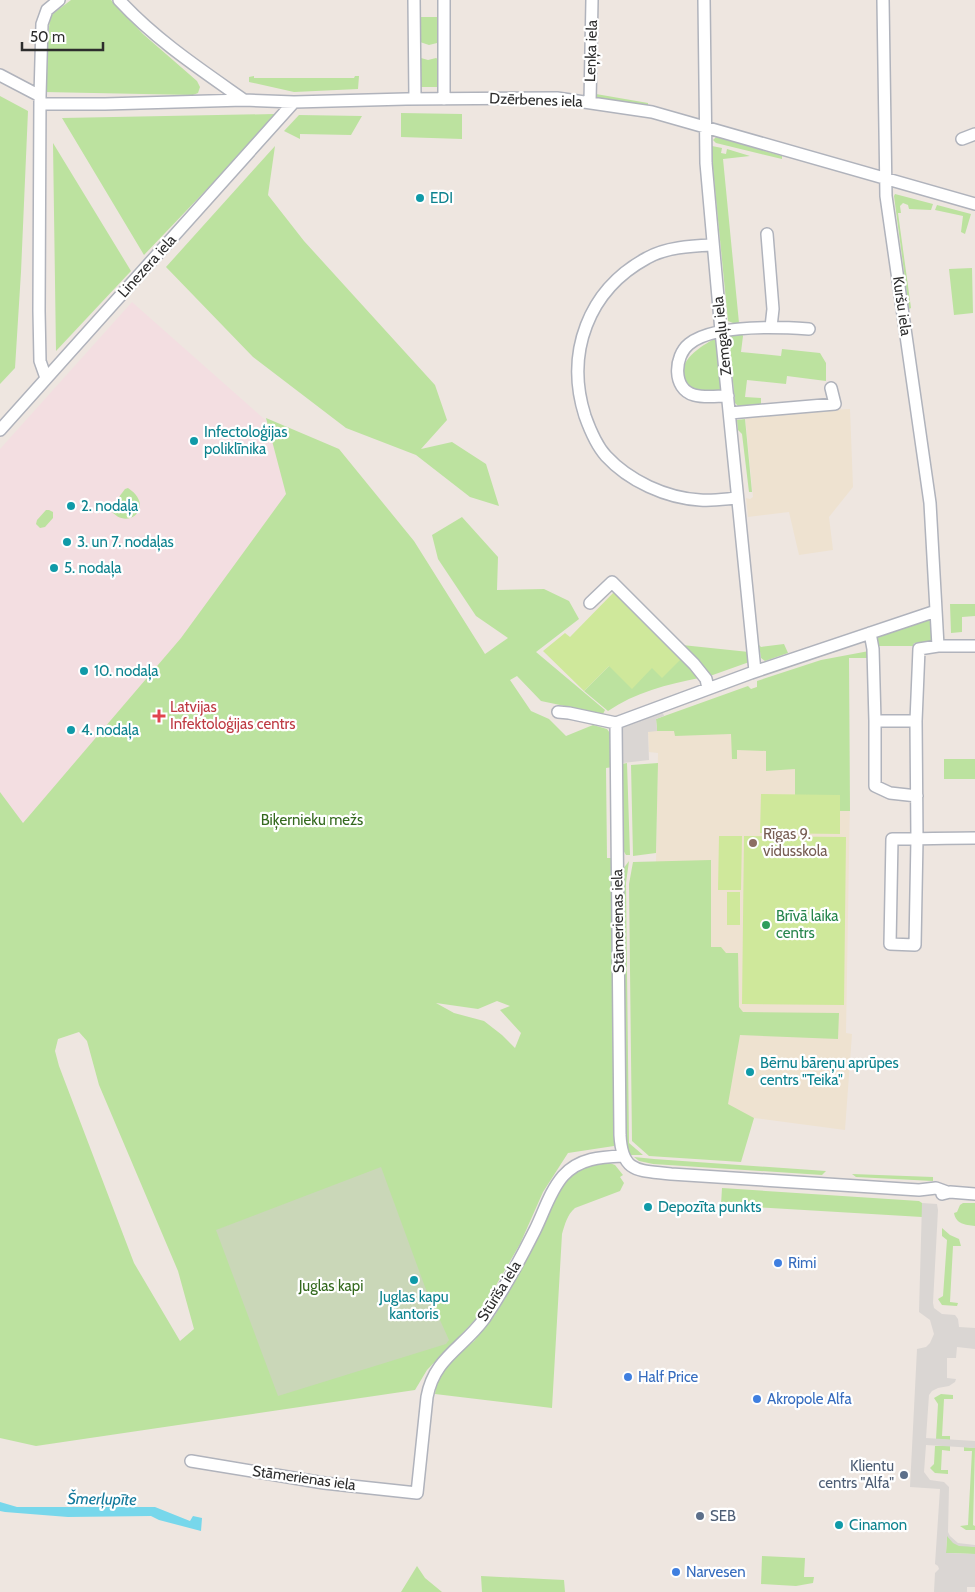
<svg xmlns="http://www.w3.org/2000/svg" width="975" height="1592" font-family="Cabin,sans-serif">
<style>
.education{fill:#eee2d0}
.medical{fill:#f3dee1}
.green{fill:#bce29f;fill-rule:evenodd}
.cemetery{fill:#cad7b8}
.pitch{fill:#cfe89b}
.plaza{fill:#dad6d3}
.water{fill:#77d7eb}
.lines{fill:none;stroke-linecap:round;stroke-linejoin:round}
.street-casing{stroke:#b0b3bc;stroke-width:14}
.street{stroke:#fff;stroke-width:11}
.culture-dot{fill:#0f9aa8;stroke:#fff;stroke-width:2}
.health-dot{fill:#e0444e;stroke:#fff;stroke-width:2}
.education-dot{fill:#8d6e63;stroke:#fff;stroke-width:2}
.leisure-dot{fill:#2e9e5b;stroke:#fff;stroke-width:2}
.shop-dot{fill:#3f7fe0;stroke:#fff;stroke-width:2}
.service-dot{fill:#5c6f8a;stroke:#fff;stroke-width:2}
.labels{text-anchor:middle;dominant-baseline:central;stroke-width:4.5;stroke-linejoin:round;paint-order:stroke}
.street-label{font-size:15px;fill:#2d2d2d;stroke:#fff}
.culture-label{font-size:15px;fill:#0d838f;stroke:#fff;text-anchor:start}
.health-label{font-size:15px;fill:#be3a42;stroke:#fff;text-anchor:start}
.park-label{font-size:15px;fill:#34691e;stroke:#fff}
.education-label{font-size:15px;fill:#785e54;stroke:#fff;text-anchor:start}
.leisure-label{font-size:15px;fill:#27864d;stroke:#fff;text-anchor:start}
.shop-label{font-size:15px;fill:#366cbe;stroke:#fff;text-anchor:start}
.service-label{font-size:15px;fill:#4e5e75;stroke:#fff;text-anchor:end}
.water-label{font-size:16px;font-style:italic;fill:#13799b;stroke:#fff}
</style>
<rect width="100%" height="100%" fill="#eee6e0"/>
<path class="education" d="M850,409L853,487L829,517L833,550L799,555L789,512L748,517L746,498L750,499L753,497L745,415Z
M823,662L850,798L846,1033L852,1034L845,1130L754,1118L741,1157L656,862L658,753L649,752L648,731L751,689Z"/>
<path class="medical" d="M132,302L402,541L210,847L0,823V449Z"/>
<path class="green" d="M71,0H111L143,34L197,81L200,87L198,93L193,95L44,92L50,16Z
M420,17H438L437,43L429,45L420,42Z
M421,58L428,60L436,58L438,59V87H420Z
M254,76V78H354L355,76H359L358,89L294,92L249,82V77Z
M596,94L648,103V107L596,99Z
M0,96L28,111L21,272L15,368L0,384Z
M401,113L462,114V139L401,137Z
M274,114L273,120L144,255L62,118Z
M299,115L362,116L351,135L300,134V139L284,131Z
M716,137L782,156V159L716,143L713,140Z
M53,143L131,271L56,351Z
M275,146L268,195L304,241L435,385L447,420L421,449L452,442L486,464L499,506L470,497L416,455L346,428L253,357L166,267Z
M712,146L722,148L721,153L726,154L727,149L750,156L723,159L739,323H733L728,321L711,148Z
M895,194L933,204L931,210L909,209L908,205L903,203L900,206L901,213H898L911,308L909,309L894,196Z
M937,205L971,214L965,234L961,232L963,216L935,210Z
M972,268L973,313L954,315L949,269Z
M741,332L743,336L741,352L781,356L782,349L820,353L826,363V381L787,376L786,384L747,380L745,397L761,398V406L739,407L735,403L729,337L732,334Z
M714,339H717L722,392L694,393C691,389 686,385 684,380C677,361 700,347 714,339Z
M266,418L339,449L414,541L485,654L508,638L476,616L438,559L432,535L462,517L498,557L497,590L544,589L569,601L579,619L536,652L605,710L603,714L541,701L517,676L510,680L531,711L549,719L566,736L593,725L607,729L612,736L613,767L606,768L607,858H613L614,1146L568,1153L543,1192L520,1244L477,1318L427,1370L415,1390L36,1446L0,1438V792L23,823L181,638L286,494ZM497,1001L510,1006L500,1010L521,1033L515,1048L502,1035L484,1021L454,1013L436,1003L478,1009ZM79,1032L87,1041L99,1085L178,1271L194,1329L180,1341L134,1263L59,1066L55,1051L58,1039Z
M745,419L752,492H749L742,434L738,430L737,420Z
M128,488C157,507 126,533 110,509L125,489Z
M46,510H49L53,512V518L45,527L40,528L36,524L37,520Z
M950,604H975V616L962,617V632L951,633Z
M926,619L931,622L936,642L914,643L913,646H878L876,644L877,637L881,635Z
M784,644L788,653L765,661L761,658L759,645L761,647Z
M682,645L749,652L752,661L710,676Z
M869,651L868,658H849L850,811H840V795H795V769L766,771V751L737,750V759H732L731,734L675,736L674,731H657L656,719L748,686L751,689L757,687V681L821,660Z
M682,658L699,678C668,684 634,693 608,711L584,691L609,666L652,668Z
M944,759H975V779H944Z
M627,763L630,855H626L623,850L622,764Z
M658,763L656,853L633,856L631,765Z
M711,860V947H721L726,953H738L739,1007L743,1012L839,1013L838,1039L740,1035L728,1104L754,1118L741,1162L649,1156L632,1141L629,884L633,862Z
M629,861L626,883L629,1143L643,1155H630L627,1149L625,1140L623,869Z
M634,1157L654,1159L826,1171L822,1175L653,1164L639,1161Z
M607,1162L615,1165L623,1175L620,1177L624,1183L620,1191L575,1208C567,1215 565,1224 562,1234L552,1408L435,1394L437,1379L449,1362L474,1341L495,1315L514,1281L560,1190L571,1176L582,1168Z
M852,1174L933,1177V1181L856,1177Z
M722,1188L919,1201L922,1203V1217L721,1205Z
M963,1203H975V1226C965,1225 956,1224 954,1213L957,1212L960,1205Z
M942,1228L950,1235L959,1239L961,1246H953L950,1302L958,1303L957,1306L942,1305L938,1299L943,1296L947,1240L942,1236Z
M941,1394L953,1395V1399H944L942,1436H950V1440L936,1439L938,1404L934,1398Z
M935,1446H950V1451L942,1450L941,1470H948V1474L935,1473L930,1468L934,1464Z
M964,1447L975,1448L973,1525L975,1526V1530H966L960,1526L968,1525L972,1451H964Z
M947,1535C955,1546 963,1545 975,1547V1554L946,1553Z
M762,1556L805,1558L804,1577H814L813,1583L796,1586L761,1584Z
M417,1566L425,1578L442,1592H401Z
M481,1576L564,1580L565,1592H482Z"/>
<path class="cemetery" d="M381,1167L425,1287L449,1340L446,1344L278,1396L216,1230Z"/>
<path class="pitch" d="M614,592L682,658L662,678L652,668L632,689L609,666L584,691L543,651L565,633L570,637Z
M761,794L840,795V834L760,833Z
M719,836H742L741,890H718Z
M744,836L846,837L844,1005L742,1004Z
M727,892H740V925H727Z"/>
<path class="plaza" d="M662,710L664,716L656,719L657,731L648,732L649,760L623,763L621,732L623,726Z
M922,1203L937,1204L938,1210L933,1303L934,1308L942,1314L955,1315L958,1319L959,1327L975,1328V1349L957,1347L956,1358H947V1378L956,1379L955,1382L949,1386L938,1388L932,1391L929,1395L926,1438L975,1441V1448L926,1445L924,1472L930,1480L944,1482L949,1487L948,1532L950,1536L958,1543L975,1545V1547L959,1546L953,1543L947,1536L946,1553L975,1554V1587H967V1592H934L935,1573L939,1569L938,1566L935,1564L940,1489L910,1487L917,1349L926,1347L930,1343L934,1334L930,1320L919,1312Z"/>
<path class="water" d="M0,1502L17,1507H155L190,1521L193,1516L202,1518L201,1531L159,1520L151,1516L68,1517L5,1512L0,1511Z"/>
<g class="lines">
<g class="street-casing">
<path id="street" d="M119,0C156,40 200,69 244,100
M414,0L415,99
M444,0V99
M704,0L706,163L721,331L755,671
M883,0L886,196L930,503L938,646
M0,75L40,96
M590,102L592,0
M40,104H105L244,100L294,102L406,99L557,98L652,112L975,204
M962,139L975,134
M767,234L773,309L771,327
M713,245C691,246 666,247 647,258C588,290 565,353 585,416C590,430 596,445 606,456C629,481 666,498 700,500C713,501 725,499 737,498
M46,378L40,361L39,311L40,96L42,24L47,10L59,0
M728,396C717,396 704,398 694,395C672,389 674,356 689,344C713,324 779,327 809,329
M730,413L835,404L831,388
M0,430L294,102
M590,603L612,582L694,664L706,679L708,688
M870,633L873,649L875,721H916L919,649L938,646H975
M558,712L569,713L616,723
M875,721V786L890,793L917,796
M916,721L917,839L915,945L890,944L892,839C920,839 947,838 975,838
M616,723L620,1135C622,1174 639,1170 671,1174L919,1190L936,1188L947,1192
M616,723L751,673L936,611
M942,1194L950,1192L975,1194
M191,1461L324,1483L417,1493L427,1397C434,1358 463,1348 484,1319C503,1291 520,1260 535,1230C544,1212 550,1191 563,1176C579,1158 601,1157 623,1156"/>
</g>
<use href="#street" class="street"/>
</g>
<g class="culture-dot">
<circle cx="420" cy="198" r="5"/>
<circle cx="194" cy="441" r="5"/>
<circle cx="71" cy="506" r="5"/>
<circle cx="67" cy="542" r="5"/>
<circle cx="54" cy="568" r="5"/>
<circle cx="84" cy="671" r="5"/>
<circle cx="71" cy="730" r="5"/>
<circle cx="750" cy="1072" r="5"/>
<circle cx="648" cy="1207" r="5"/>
<circle cx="414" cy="1280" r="5"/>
<circle cx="839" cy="1525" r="5"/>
</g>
<path class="health-dot" d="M156.5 708.5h5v5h5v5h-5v5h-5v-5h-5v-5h5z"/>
<circle class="education-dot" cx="753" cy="843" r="5"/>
<circle class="leisure-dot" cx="766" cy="925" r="5"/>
<g class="shop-dot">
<circle cx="778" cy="1263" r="5"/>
<circle cx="628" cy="1377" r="5"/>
<circle cx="757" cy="1399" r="5"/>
<circle cx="676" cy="1572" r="5"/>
</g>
<g class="service-dot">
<circle cx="904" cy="1475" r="5"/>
<circle cx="700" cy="1516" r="5"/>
</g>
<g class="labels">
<g class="street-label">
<text transform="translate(591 51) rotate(-88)">Leņķa iela</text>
<text transform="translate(536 100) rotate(2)">Dzērbenes iela</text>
<text transform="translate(147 266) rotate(-48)">Linezera iela</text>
<text transform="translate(902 306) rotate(82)">Kuršu iela</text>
<text transform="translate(722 336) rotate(-96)">Zemgaļu iela</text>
<text transform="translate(618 921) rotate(-91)">Stāmerienas iela</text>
<text transform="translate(499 1291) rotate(-58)">Stūrīša iela</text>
<text transform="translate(304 1478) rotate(8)">Stāmerienas iela</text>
</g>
<g class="culture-label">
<text x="430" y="198">EDI</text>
<text x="204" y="432">Infectoloģijas<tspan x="204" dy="17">poliklīnika</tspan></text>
<text x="81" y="506">2. nodaļa</text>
<text x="77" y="542">3. un 7. nodaļas</text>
<text x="64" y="568">5. nodaļa</text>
<text x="94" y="671">10. nodaļa</text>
<text x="81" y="730">4. nodaļa</text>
<text x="760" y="1063">Bērnu bāreņu aprūpes<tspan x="760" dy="17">centrs "Teika"</tspan></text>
<text x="658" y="1207">Depozīta punkts</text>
<text x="414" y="1297" text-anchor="middle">Juglas kapu<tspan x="414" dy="17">kantoris</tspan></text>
<text x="849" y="1525">Cinamon</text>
</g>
<g class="health-label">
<text x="170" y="707">Latvijas<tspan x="170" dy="17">Infektoloģijas centrs</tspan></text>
</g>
<g class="park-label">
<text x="312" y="820">Biķernieku mežs</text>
<text x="331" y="1286">Juglas kapi</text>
</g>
<g class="education-label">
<text x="763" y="834">Rīgas 9.<tspan x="763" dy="17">vidusskola</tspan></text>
</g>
<g class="leisure-label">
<text x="776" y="916">Brīvā laika<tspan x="776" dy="17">centrs</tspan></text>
</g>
<g class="shop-label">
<text x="788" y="1263">Rimi</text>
<text x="638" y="1377">Half Price</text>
<text x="767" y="1399">Akropole Alfa</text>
<text x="686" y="1572">Narvesen</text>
</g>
<g class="service-label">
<text x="894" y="1466">Klientu<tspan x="894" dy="17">centrs "Alfa"</tspan></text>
<text x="710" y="1516" text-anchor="start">SEB</text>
</g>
<g class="water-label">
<text transform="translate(102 1499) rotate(1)">Šmerļupīte</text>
</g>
</g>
<path d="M22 42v8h81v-8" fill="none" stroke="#2d2d2d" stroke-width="2.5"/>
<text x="30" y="42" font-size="15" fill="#2d2d2d" stroke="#ffffff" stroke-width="4" paint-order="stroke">50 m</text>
</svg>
